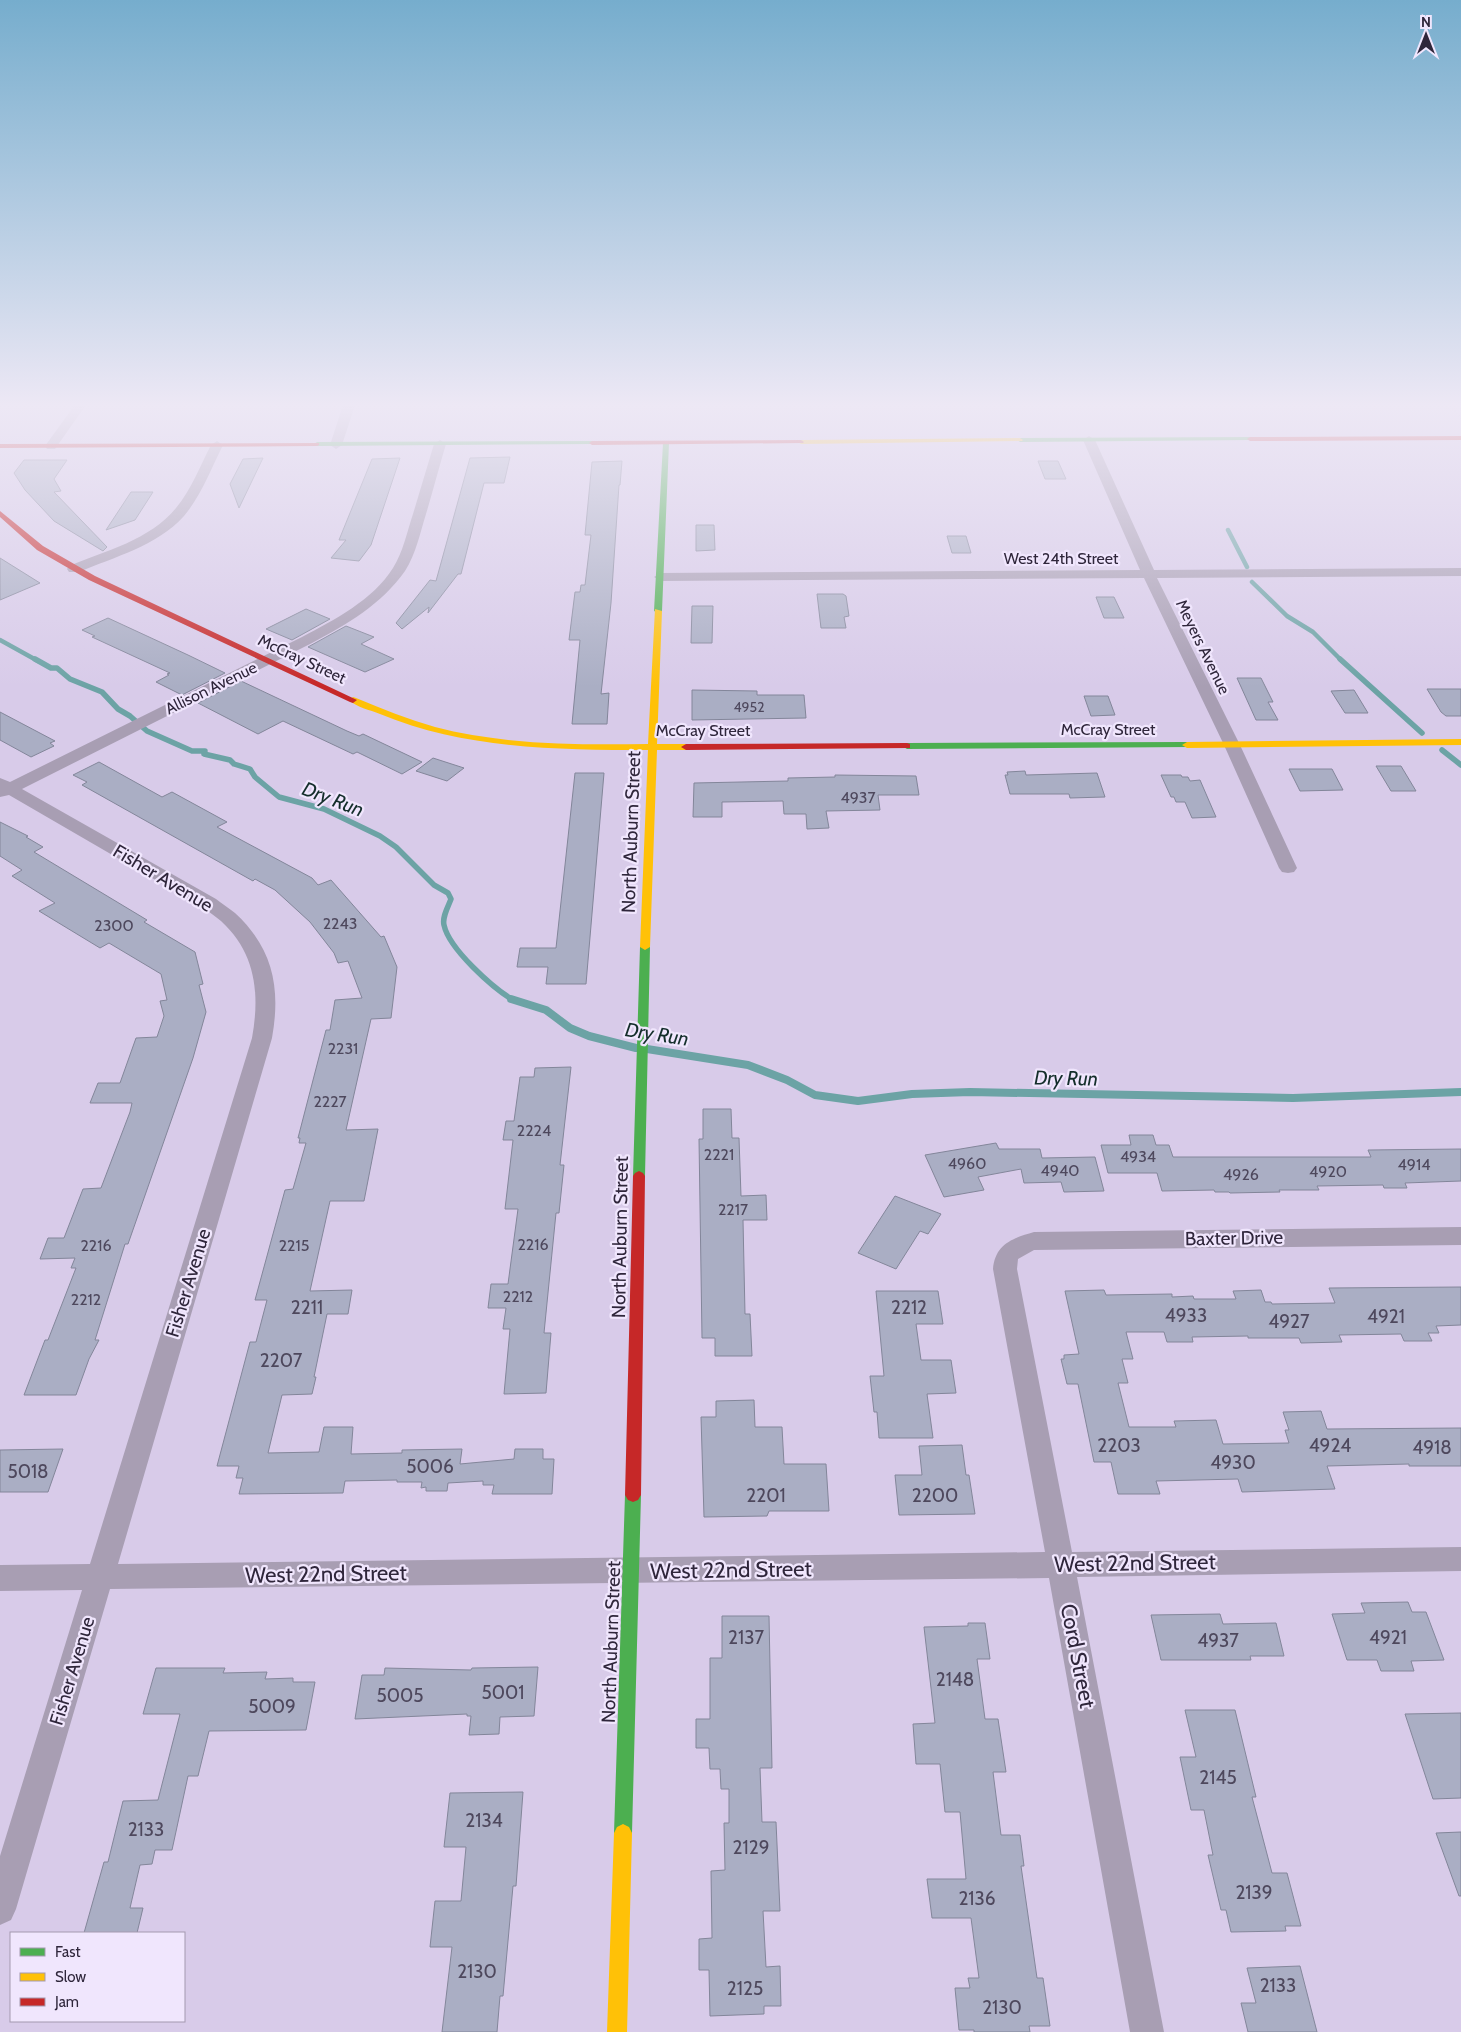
<svg xmlns="http://www.w3.org/2000/svg" width="1461" height="2032" font-family="Cabin,sans-serif">
<style>
.lines{fill:none;stroke-linecap:round;stroke-linejoin:round}
.stream-far2{stroke:#6ca3a5;stroke-width:4.5}
.stream-far1{stroke:#6ca3a5;stroke-width:5.5}
.stream{stroke:#6ca3a5;stroke-width:8}
.building{fill:#aaaec4;stroke:#83869a}
.path{stroke:#a097ab;stroke-width:2;stroke-dasharray:0.5 2.5;stroke-linecap:butt}
.street{fill:#a89eb3;fill-rule:evenodd}
.fast{fill:#4caf50;fill-rule:evenodd}
.slow{fill:#ffc107;fill-rule:evenodd}
.jam{fill:#c62828;fill-rule:evenodd}
.labels{text-anchor:middle;dominant-baseline:central;stroke-width:4.5;stroke-linejoin:round;paint-order:stroke}
.far-number-label{font-size:14px;fill:#4e485d}
.far-street-label{font-size:16px;fill:#2f263b;stroke:#f0e6fd}
.number-label{font-size:16px;fill:#4e485d}
.street-label{font-size:19px;fill:#2f263b;stroke:#f0e6fd}
.near-number-label{font-size:19px;fill:#4e485d}
.water-label{font-size:20px;font-style:italic;fill:#142e2b;stroke:#f0e6fd}
.near-street-label{font-size:22px;fill:#2f263b;stroke:#f0e6fd}
</style>
<rect width="100%" height="100%" fill="#d8cbe9"/>
<g class="lines">
<path class="stream-far2" d="M1228,530L1247,567
M1252,582L1287,616L1313,632L1342,661
M0,640L38,661"/>
<path class="stream-far1" d="M35,659L51,668H57L70,679L102,692L118,709L130,716L147,731L192,751H205L204,754L230,760L234,764L250,769L255,777L279,797L324,809L380,836L396,847L434,885L448,893L451,899C448,907 442,917 444,925C449,949 493,988 513,1000
M1340,659L1422,733
M1442,750L1461,765"/>
<path class="stream" d="M511,999L546,1010L570,1028L589,1036L636,1048
M647,1049L748,1065L787,1080L815,1095L858,1101L912,1094L970,1092L1293,1098L1461,1092"/>
</g>
<path class="building" d="M510,457L504,483H484L461,574H458L428,613L429,607L402,629L396,623L430,580L436,581L470,458Z
M263,458L239,508L230,484L243,459Z
M400,458L371,545L359,561L331,558L346,540H339L372,459Z
M24,460H67L54,479L61,491L54,492L107,547L103,551L54,521L25,490L14,473Z
M622,461L620,485H619L611,603L601,694L609,693L607,724H572L580,640H569L575,592H580L581,585H585L591,535H585L592,462Z
M1038,461H1058L1066,479H1045Z
M131,492H153L135,520L106,530Z
M696,525H714L715,550L696,551Z
M947,536H966L971,553H952Z
M0,558L40,583L0,600Z
M817,594H843L846,596L849,616L844,617L846,628H821Z
M1096,597H1114L1124,618H1104Z
M692,606H713L712,643H691Z
M306,609L330,619L292,640L266,629Z
M108,618L188,655L225,673L182,695L156,682L169,675L167,674L170,673L92,637L95,636L82,630Z
M346,626L374,637L361,644L394,659L365,672L308,647Z
M1237,678H1261L1273,702H1268L1278,720H1256Z
M241,681L347,731L359,736L363,734L422,762L402,774L357,752L353,754L283,721L258,734L198,703Z
M1427,689H1461V716H1446L1441,712Z
M692,690L757,691V695H804L806,718L692,720Z
M1354,690L1368,713H1345L1331,691Z
M1084,696H1108L1115,715L1091,716Z
M0,712L55,741L50,743L54,746L31,757L0,740Z
M433,758L464,768L447,781L416,771Z
M99,762L162,797L172,792L227,822L217,827L312,878L318,885L331,880L381,937L384,936L397,967L391,1018L371,1019L346,1130L378,1129L364,1201H330L310,1291L352,1290L348,1314H327L314,1377H316L312,1394L282,1395L268,1453L319,1452L324,1427H353L351,1454L402,1453V1450L462,1449L460,1464L514,1459L515,1449H543V1459H554L552,1494H492L494,1485H483V1481L448,1483L447,1491H426V1487L421,1488L422,1482H397V1480L345,1481L343,1493L239,1494L243,1478H236L239,1466H217L250,1342H256L267,1300H255L285,1190L293,1189L306,1143H299L300,1138H298L326,1030H330L335,1000L362,998L348,961L338,963L334,953L310,922L275,890L255,879L253,881L82,785L87,782L73,775Z
M1376,766H1401L1416,791H1391Z
M1289,769H1332L1343,790L1300,791Z
M1025,771L1026,775L1097,773L1105,797L1070,798L1069,794H1010L1005,775H1008L1007,772Z
M575,773H604L586,984H546L548,967H517L520,948H556Z
M835,775L916,776L919,795H878L880,810L826,811L829,828L807,829L806,814H784L783,801L722,802V817H693L694,783L788,781V778L835,777Z
M1161,775H1181L1182,777H1188L1190,781L1200,780L1216,817L1192,818L1185,802H1176L1174,797H1171Z
M0,822L28,836L26,837L43,847L34,852L147,920L144,922L195,952L203,984L199,985L206,1012L193,1058L128,1244H125L95,1340H99L89,1359L76,1395H24L45,1340H48L76,1268H71L75,1258L40,1259L48,1238H64L83,1189L101,1188L130,1112L132,1103H90L98,1083H120L136,1038L157,1037L164,1016L160,1001L167,1000L161,974L109,943L100,948L39,911L55,903L12,876L22,870L0,856Z
M571,1067L560,1165H564L559,1213H556L544,1333H551L546,1393L504,1394L510,1329H503L506,1308H488L491,1284H508L518,1209H505L513,1140H503L506,1121H514L520,1077H534L535,1068Z
M703,1109H731L732,1138H739L741,1196L766,1195L767,1220H743L745,1314H750L752,1356H715V1338H702L699,1139H703Z
M1129,1135H1153L1156,1145H1169L1173,1157H1371L1368,1150L1461,1149V1181L1405,1183L1407,1188H1384L1383,1185L1317,1186L1319,1190H1279L1280,1192L1230,1193L1229,1192H1215L1214,1190L1162,1191L1157,1173H1108L1101,1145H1131Z
M996,1143L999,1149H1040L1042,1158L1095,1157L1104,1191L1064,1192L1061,1182L1024,1183L1021,1169L978,1177L984,1190L944,1197L925,1155Z
M895,1196L941,1214L928,1234L920,1231L896,1269L858,1253Z
M1461,1287V1325L1436,1326L1439,1333H1428L1432,1341H1404L1401,1334L1339,1335L1342,1342L1301,1343L1299,1338H1248V1336L1192,1337L1193,1342H1167L1164,1332H1126L1133,1359H1122L1128,1383H1118L1129,1427H1176L1174,1421L1216,1420L1223,1444L1289,1443L1285,1430H1289L1283,1412L1321,1411L1327,1429L1461,1428V1466H1409V1464L1327,1466L1335,1489L1242,1492L1238,1479L1156,1481L1160,1494H1118L1111,1462H1094L1078,1384H1067L1061,1359H1064V1355L1079,1354L1065,1291L1104,1290L1106,1295L1172,1294V1297L1193,1296L1194,1299H1236L1233,1291L1261,1290L1265,1302H1271L1272,1304L1335,1303L1329,1288Z
M876,1291H938L943,1324H916L921,1360H951L956,1393L927,1394L933,1438H879L877,1412H874L870,1376H884Z
M754,1400L755,1427H782L784,1464H826L829,1511H769L767,1516L704,1517L701,1417H716V1401Z
M962,1445L966,1475H969L975,1514L899,1515L895,1475H922L919,1446Z
M63,1449L48,1492H0V1450Z
M1408,1602L1412,1612H1426L1444,1660L1411,1661L1414,1671H1381L1377,1660H1347L1332,1614L1365,1613L1361,1603Z
M1220,1614L1223,1624L1276,1623L1284,1656H1250L1251,1660H1161L1151,1615Z
M722,1616H769L772,1768H760L762,1822H776L780,1911H763L766,1967L780,1966L781,2006H764V2014L710,2016L709,1970H699V1939L712,1938L711,1871L725,1870L724,1823H729V1789H721L720,1769H710L709,1748H696V1719H710V1658H722Z
M968,1623H985L990,1659H977L985,1719H998L1006,1772H993L1001,1835H1020L1024,1866H1021L1037,1978H1043L1050,2026H1029L1030,2032H974V2030H959L955,1988H970L968,1978H979L971,1918H932L927,1879H966L960,1812H945L940,1764H916L913,1724L935,1723L924,1627L968,1626Z
M538,1667L534,1716L500,1717L499,1734L469,1735L471,1716H467V1714L355,1719L362,1675H384L385,1668L471,1670L472,1668Z
M156,1668H225L223,1673L267,1672L265,1679L293,1678V1682H315L306,1730L209,1731L198,1776H188L172,1850H155L152,1864L140,1865L130,1908H143L137,1933H84L104,1862H108L123,1801L158,1800L180,1714H143Z
M1185,1710H1235L1256,1797H1252L1272,1873H1287L1301,1926H1285L1286,1931L1231,1932L1226,1910H1221L1208,1855H1213L1204,1810H1191L1180,1757H1196Z
M1461,1713V1798L1433,1799L1405,1714Z
M523,1792L516,1886H513L503,1996H500L497,2032H442L452,1947H430L435,1901H461L466,1847H444L450,1793Z
M1461,1832V1896H1459L1436,1833Z
M1300,1966L1317,2032H1248L1241,2003H1256L1247,1968Z"/>
<g class="lines">
<path class="path" d="M1447,402L1461,418
M366,403L438,402"/>
<path class="street" d="M77,402H88L55,449H47L45,446Z
M344,402H356L342,445L336,449L330,445Z
M1089,436L1095,440L1154,570L1461,568V576L1157,578L1240,745L1297,868L1294,872L1288,873L1282,872L1279,868L1224,745L1144,578L661,581L654,577L661,573L1140,570L1083,440Z
M440,440L446,444C439,467 433,491 426,514C420,533 416,554 405,571C382,604 346,625 312,643L22,789L216,899C222,904 229,908 235,913C273,948 281,988 272,1038L118,1564L1045,1552L993,1269C995,1244 1013,1238 1034,1232L1461,1227V1245L1034,1250L1018,1259L1017,1269L1072,1552L1461,1547V1571L1077,1577L1164,2032H1130L1049,1578L110,1589L16,1909L11,1920L0,1925V1856L82,1590L0,1591V1565L90,1564L252,1038C260,994 256,953 221,921C215,916 209,912 202,907L9,795L0,797V778L10,782L302,637C334,620 373,600 393,568C403,552 407,532 413,514C420,491 427,467 434,444Z
M217,441L223,445C211,469 201,496 184,516C157,546 114,557 79,572H69L67,569L69,566C105,551 150,540 176,508C191,490 200,466 211,445Z"/>
<path class="fast" d="M1250,437L1253,439L1252,440L1020,442L1017,440L1020,438Z
M592,441L594,442V444L317,446L314,444L317,442Z
M666,441L669,443L662,611L658,613L654,611L663,443Z
M1187,742L1190,743V747L907,749L902,746L907,743Z
M645,944L650,947L645,1176L643,1179H635L633,1176L640,947Z
M633,1488L638,1490L641,1495L632,1833L629,1839L623,1842L617,1839L614,1833L625,1495L628,1490Z"/>
<path class="slow" d="M1020,438L1023,440L1022,441L801,444L798,442L801,440Z
M655,609L662,611L657,744H686L691,747L686,750H657L650,947L645,950L640,947L648,750C558,750 464,749 380,714C370,710 356,707 349,700L353,697L356,698C382,709 408,719 435,727C504,745 578,745 648,744Z
M1461,739V745L1187,748L1182,745L1187,742Z
M623,1824L629,1827L632,1833L627,2032H607L614,1833L617,1827Z"/>
<path class="jam" d="M1461,436V440L1250,441L1247,439L1250,437Z
M801,440L804,442L803,443L592,445L589,443L592,441Z
M319,443V445L317,446L0,448V444Z
M0,511L43,546L95,576L357,700L353,703L350,702L89,580L37,550L0,517Z
M907,743L910,744V748L686,750L681,747L686,744Z
M639,1171L643,1173L645,1176L641,1495L638,1500L633,1502L628,1500L625,1495L633,1176L635,1173Z"/>
</g>
<linearGradient id="sky" x2="0" y2="1"><stop stop-color="#76adcd"/><stop offset="0.59" stop-color="#ede8f5"/><stop offset="1" stop-color="#ede8f5" stop-opacity="0"/></linearGradient>
<rect width="1461" height="687" fill="url(#sky)"/>
<g class="labels">
<g class="far-number-label">
<text x="749" y="707">4952</text>
</g>
<g class="far-street-label">
<text x="1061" y="558">West 24th Street</text>
<text transform="translate(1203 647) rotate(64)">Meyers Avenue</text>
<text transform="translate(302 659) rotate(25)">McCray Street</text>
<text transform="translate(211 688) rotate(-26)">Allison Avenue</text>
<text x="1108" y="729">McCray Street</text>
<text x="703" y="730">McCray Street</text>
</g>
<g class="number-label">
<text x="858" y="797">4937</text>
<text x="340" y="923">2243</text>
<text x="114" y="925">2300</text>
<text x="343" y="1048">2231</text>
<text x="330" y="1101">2227</text>
<text x="534" y="1130">2224</text>
<text x="719" y="1154">2221</text>
<text x="1138" y="1156">4934</text>
<text x="967" y="1163">4960</text>
<text x="1414" y="1164">4914</text>
<text x="1060" y="1170">4940</text>
<text x="1328" y="1171">4920</text>
<text x="1241" y="1174">4926</text>
<text x="733" y="1209">2217</text>
<text x="533" y="1244">2216</text>
<text x="96" y="1245">2216</text>
<text x="294" y="1245">2215</text>
<text x="518" y="1296">2212</text>
<text x="86" y="1299">2212</text>
</g>
<g class="street-label">
<text transform="translate(631 832) rotate(-88)">North Auburn Street</text>
<text transform="translate(163 878) rotate(31)">Fisher Avenue</text>
<text transform="translate(620 1237) rotate(-89)">North Auburn Street</text>
<text transform="translate(1234 1238) rotate(-1)">Baxter Drive</text>
<text transform="translate(188 1283) rotate(-73)">Fisher Avenue</text>
<text transform="translate(611 1642) rotate(-88)">North Auburn Street</text>
<text transform="translate(72 1671) rotate(-73)">Fisher Avenue</text>
</g>
<g class="near-number-label">
<text x="307" y="1307">2211</text>
<text x="909" y="1307">2212</text>
<text x="1186" y="1315">4933</text>
<text x="1386" y="1316">4921</text>
<text x="1289" y="1321">4927</text>
<text x="281" y="1360">2207</text>
<text x="1119" y="1445">2203</text>
<text x="1330" y="1445">4924</text>
<text x="1432" y="1447">4918</text>
<text x="1233" y="1462">4930</text>
<text x="430" y="1466">5006</text>
<text x="28" y="1471">5018</text>
<text x="766" y="1495">2201</text>
<text x="935" y="1495">2200</text>
<text x="746" y="1637">2137</text>
<text x="1388" y="1637">4921</text>
<text x="1218" y="1640">4937</text>
<text x="955" y="1679">2148</text>
<text x="503" y="1692">5001</text>
<text x="400" y="1695">5005</text>
<text x="272" y="1706">5009</text>
<text x="1218" y="1777">2145</text>
<text x="484" y="1820">2134</text>
<text x="146" y="1829">2133</text>
<text x="751" y="1847">2129</text>
<text x="1254" y="1892">2139</text>
<text x="977" y="1898">2136</text>
<text x="477" y="1971">2130</text>
<text x="1278" y="1985">2133</text>
<text x="745" y="1988">2125</text>
<text x="1002" y="2007">2130</text>
</g>
<g class="water-label">
<text transform="translate(333 799) rotate(21)">Dry Run</text>
<text transform="translate(657 1034) rotate(9)">Dry Run</text>
<text transform="translate(1066 1078) rotate(1)">Dry Run</text>
</g>
<g class="near-street-label">
<text transform="translate(1135 1563) rotate(-1)">West 22nd Street</text>
<text transform="translate(731 1570) rotate(-1)">West 22nd Street</text>
<text transform="translate(326 1574) rotate(-1)">West 22nd Street</text>
<text transform="translate(1078 1656) rotate(79)">Cord Street</text>
</g>
</g>
<rect x="10" y="1932" width="175" height="90" fill="#f0e6fd" stroke="#a399af"/>
<rect x="20" y="1948" width="25" height="8" fill="#4caf50" stroke="#a399af"/>
<text x="55" y="1957" font-size="15" fill="#2f263b">Fast</text>
<rect x="20" y="1973" width="25" height="8" fill="#ffc107" stroke="#a399af"/>
<text x="55" y="1982" font-size="15" fill="#2f263b">Slow</text>
<rect x="20" y="1998" width="25" height="8" fill="#c62828" stroke="#a399af"/>
<text x="55" y="2007" font-size="15" fill="#2f263b">Jam</text>
<g transform="translate(1426 35)" stroke="#f0e6fd" stroke-width="4" paint-order="stroke">
<path d="M0-4L9 19L0 12L-9 19Z" fill="#2f263b"/>
<text y="-8" font-size="14" font-weight="bold" text-anchor="middle" fill="#2f263b">N</text>
</g>
</svg>
